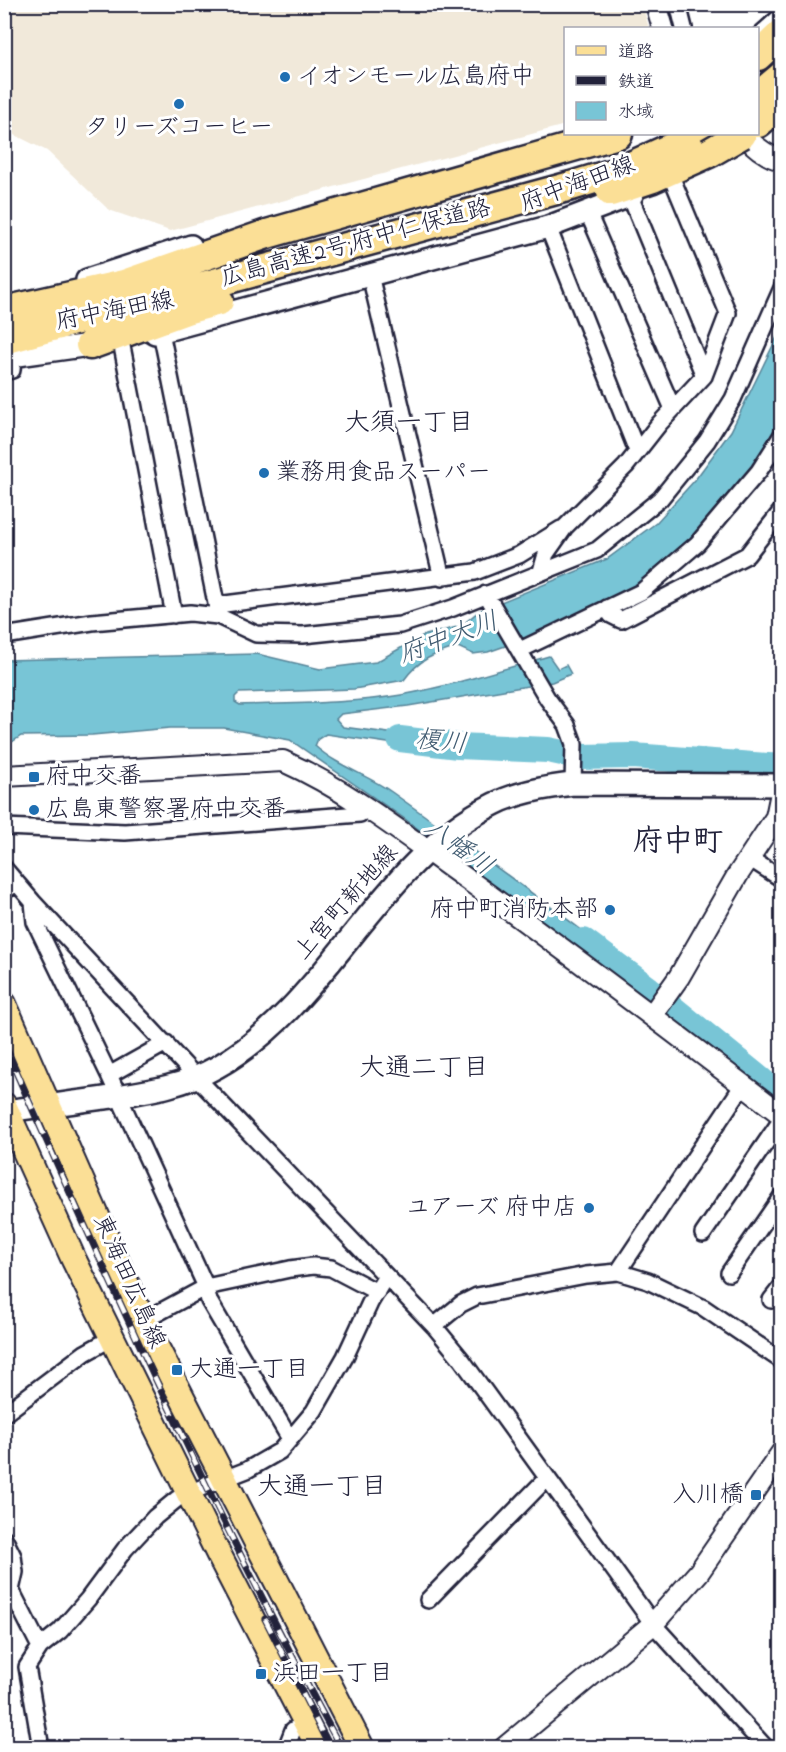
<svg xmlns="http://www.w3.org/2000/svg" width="786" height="1752" font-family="'Indie Flower','Klee One',sans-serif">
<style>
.built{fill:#f1e9da}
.water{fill:#78c5d6;stroke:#568498;stroke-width:1.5}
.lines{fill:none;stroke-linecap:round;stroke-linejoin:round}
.river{stroke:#78c5d6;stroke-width:26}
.minor-casing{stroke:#22223b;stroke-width:20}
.tertiary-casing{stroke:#22223b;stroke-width:24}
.secondary-casing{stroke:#22223b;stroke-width:26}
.primary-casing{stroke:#22223b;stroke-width:28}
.motorway-casing{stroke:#22223b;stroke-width:33}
.minor{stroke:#fff;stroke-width:15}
.tertiary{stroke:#fff;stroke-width:20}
.secondary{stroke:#fff;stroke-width:21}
.primary{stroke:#fbdf96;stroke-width:24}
.motorway{stroke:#fbdf96;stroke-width:28}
.rail-casing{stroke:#22223b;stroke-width:7}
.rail{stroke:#fff;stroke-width:4.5;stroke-dasharray:14;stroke-linecap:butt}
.motorway-bridge-casing{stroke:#22223b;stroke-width:33;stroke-linecap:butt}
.motorway-bridge{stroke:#fbdf96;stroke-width:28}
.poi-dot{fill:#1f6fb2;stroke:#fff;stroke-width:2}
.labels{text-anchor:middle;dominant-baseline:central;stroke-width:6;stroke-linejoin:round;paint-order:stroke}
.poi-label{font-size:24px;fill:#22223b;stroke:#fff;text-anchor:start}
.street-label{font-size:24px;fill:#22223b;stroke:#fff}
.neighbourhood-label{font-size:26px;fill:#22223b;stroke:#fff}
.water-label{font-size:26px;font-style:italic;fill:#405b71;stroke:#fff}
.district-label{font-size:30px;font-weight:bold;fill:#22223b;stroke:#fff}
</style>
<rect width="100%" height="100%" fill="#fff"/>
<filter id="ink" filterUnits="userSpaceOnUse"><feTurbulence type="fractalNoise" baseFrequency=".0167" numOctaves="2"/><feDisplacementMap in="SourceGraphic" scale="12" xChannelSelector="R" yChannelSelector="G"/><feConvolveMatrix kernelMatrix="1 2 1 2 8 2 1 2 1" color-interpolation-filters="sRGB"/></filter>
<g filter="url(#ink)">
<path class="built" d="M642,4L649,28H566L565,125L170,231L109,210L47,151L5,130V5Z"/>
<path class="water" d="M781,329V415L761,455L716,516L637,590L531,637L488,652L473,654L458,647C434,654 419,659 404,680L354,689L239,693L235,697V702L240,705C293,703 348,704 401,695C451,686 500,670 549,656L558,669L566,665L571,674L552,682L408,706L341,714L336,719L343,727L434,739L436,750L326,734L318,739L315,746C337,766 368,775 393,793C468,846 542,900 615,955L604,970L405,819L290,740L224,728H170L92,735L21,736L9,744H5L4,660L257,654L320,669L376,662L422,636L461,626L479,611L607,559L656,523L695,480L731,431Z"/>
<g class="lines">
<path class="river" d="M400,739L458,746L548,750L581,757L633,756L782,767
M584,941L649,989L782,1097"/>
<g class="minor-casing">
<path id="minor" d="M678,4L684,28
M762,33L782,15
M671,176L728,313L704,376
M588,213L673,409
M548,227L637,451
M370,275L442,578
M161,332L218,613
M121,341L174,615
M4,372L12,370L13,355
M541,571L546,554L565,527L626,466L659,424L704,376L630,196
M486,594L547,698L567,725L574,744L573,784
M217,605L475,572L519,555L561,529
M607,608L611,615L621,620L747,555L782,510
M4,636L92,622L190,613L218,616L256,634L303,635L400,625L453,608L597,550L660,499L707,441L733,399L782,288
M520,650L641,592L697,544L759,471L782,435
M4,827L125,832L360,814L368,808
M749,858L782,879
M4,868L33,902L196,1077L434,1326L462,1360L653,1624L766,1748
M4,892L16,882
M33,902L35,922L109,1075L206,1287L209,1301L290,1439
M109,1075L166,1043
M703,1234L782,1119
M618,1272L743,1085
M729,1273L782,1196
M771,1300L782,1286
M143,1321L206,1287L290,1269L313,1266L331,1268L377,1292
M434,1326L461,1304L477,1296L586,1275L618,1272L648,1281L704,1308L782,1361
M4,1414L85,1353L112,1338
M4,1538L13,1556L15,1572L11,1590L40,1647
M428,1600L547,1478
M41,1748L27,1667L40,1647L60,1631L88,1599L125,1549L155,1517L177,1499L188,1493L247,1470L280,1451L314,1411L345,1357L370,1303L386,1276
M286,1748L293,1730L305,1722"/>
</g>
<g class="tertiary-casing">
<path id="tertiary" d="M656,4L663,28
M743,134C753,145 766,157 782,160
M4,776L283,761C352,792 410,839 471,882C576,958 679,1036 782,1115
M652,1015L679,977L737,876L776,817L782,788
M504,1748L653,1624L699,1572L782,1452"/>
</g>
<g class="secondary-casing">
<path id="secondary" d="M87,280L191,246
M155,333L548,227L632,195
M4,357L104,343
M4,1111C41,1107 76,1102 112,1097C149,1091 184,1086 217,1067C330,1003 377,862 494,804C518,792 547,787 573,784L782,785"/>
</g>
<g class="primary-casing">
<path id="primary" d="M4,1004L143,1321L362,1748
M4,1105L74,1260L219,1555L319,1748"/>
</g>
<g class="motorway-casing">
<path id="motorway" d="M758,56L782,33
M758,96L782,76
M758,123L782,103
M611,192L653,178L709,153
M4,311L124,284L267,234L618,134
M4,340L571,186L620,171L701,134
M90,345L186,310L219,301"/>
</g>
<use href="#minor" class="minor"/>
<use href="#tertiary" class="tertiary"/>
<use href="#secondary" class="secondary"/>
<use href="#primary" class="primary"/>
<use href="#motorway" class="motorway"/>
<g class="rail-casing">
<path id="rail" d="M4,1045C109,1282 217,1520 341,1748
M265,1619L330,1748"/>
</g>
<use href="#rail" class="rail"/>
<g class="motorway-bridge-casing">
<path id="motorway-bridge" d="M709,153L742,134"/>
</g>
<use href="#motorway-bridge" class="motorway-bridge"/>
</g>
</g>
<g class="poi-dot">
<circle cx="285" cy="77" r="6"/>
<circle cx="179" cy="104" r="6"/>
<circle cx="264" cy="473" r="6"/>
<rect x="28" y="771" width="12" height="12" rx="3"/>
<circle cx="34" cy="810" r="6"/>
<circle cx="610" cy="910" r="6"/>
<circle cx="589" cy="1208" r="6"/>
<rect x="171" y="1364" width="12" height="12" rx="3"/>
<rect x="750" y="1489" width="12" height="12" rx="3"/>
<rect x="255" y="1668" width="12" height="12" rx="3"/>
</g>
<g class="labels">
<g class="poi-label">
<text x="297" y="77">イオンモール広島府中</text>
<text x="179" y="128" text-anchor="middle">タリーズコーヒー</text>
<text x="276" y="473">業務用食品スーパー</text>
<text x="46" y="777">府中交番</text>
<text x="46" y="810">広島東警察署府中交番</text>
<text x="598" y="910" text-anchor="end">府中町消防本部</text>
<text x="577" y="1208" text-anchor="end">ユアーズ 府中店</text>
<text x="189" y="1370">大通一丁目</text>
<text x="744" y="1495" text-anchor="end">入川橋</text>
<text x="273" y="1674">浜田一丁目</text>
</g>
<g class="street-label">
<text transform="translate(578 185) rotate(-20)">府中海田線</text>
<text transform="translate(356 244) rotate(-15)">広島高速2号;府中仁保道路</text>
<text transform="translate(115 312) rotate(-11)">府中海田線</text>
<text transform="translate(347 903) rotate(-49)">上宮町新地線</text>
<text transform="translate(128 1282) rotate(66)">東海田広島線</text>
</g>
<g class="neighbourhood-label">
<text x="409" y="424">大須一丁目</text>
<text x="424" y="1069">大通二丁目</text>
<text x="322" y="1488">大通一丁目</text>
</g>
<g class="water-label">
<text transform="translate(449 639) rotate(-20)">府中大川</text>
<text transform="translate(441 743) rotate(6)">榎川</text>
<text transform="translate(458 848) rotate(36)">八幡川</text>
</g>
<g class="district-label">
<text x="678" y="843">府中町</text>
</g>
</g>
<rect width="786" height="1752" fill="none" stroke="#fff" stroke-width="24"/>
<rect x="12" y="12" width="762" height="1728" fill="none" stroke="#22223b" stroke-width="2" filter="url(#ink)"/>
<rect x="564" y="27" width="195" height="108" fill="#ffffff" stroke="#a7a7b1" stroke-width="1.5"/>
<rect x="576" y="46" width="30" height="9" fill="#fbdf96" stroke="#a7a7b1" stroke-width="1.5"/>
<text x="618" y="57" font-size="18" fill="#22223b">道路</text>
<rect x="576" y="76" width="30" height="9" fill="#22223b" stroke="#a7a7b1" stroke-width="1.5"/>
<text x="618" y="87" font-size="18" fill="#22223b">鉄道</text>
<rect x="576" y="102" width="30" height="18" fill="#78c5d6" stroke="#a7a7b1" stroke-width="1.5"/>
<text x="618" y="117" font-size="18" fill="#22223b">水域</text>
</svg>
